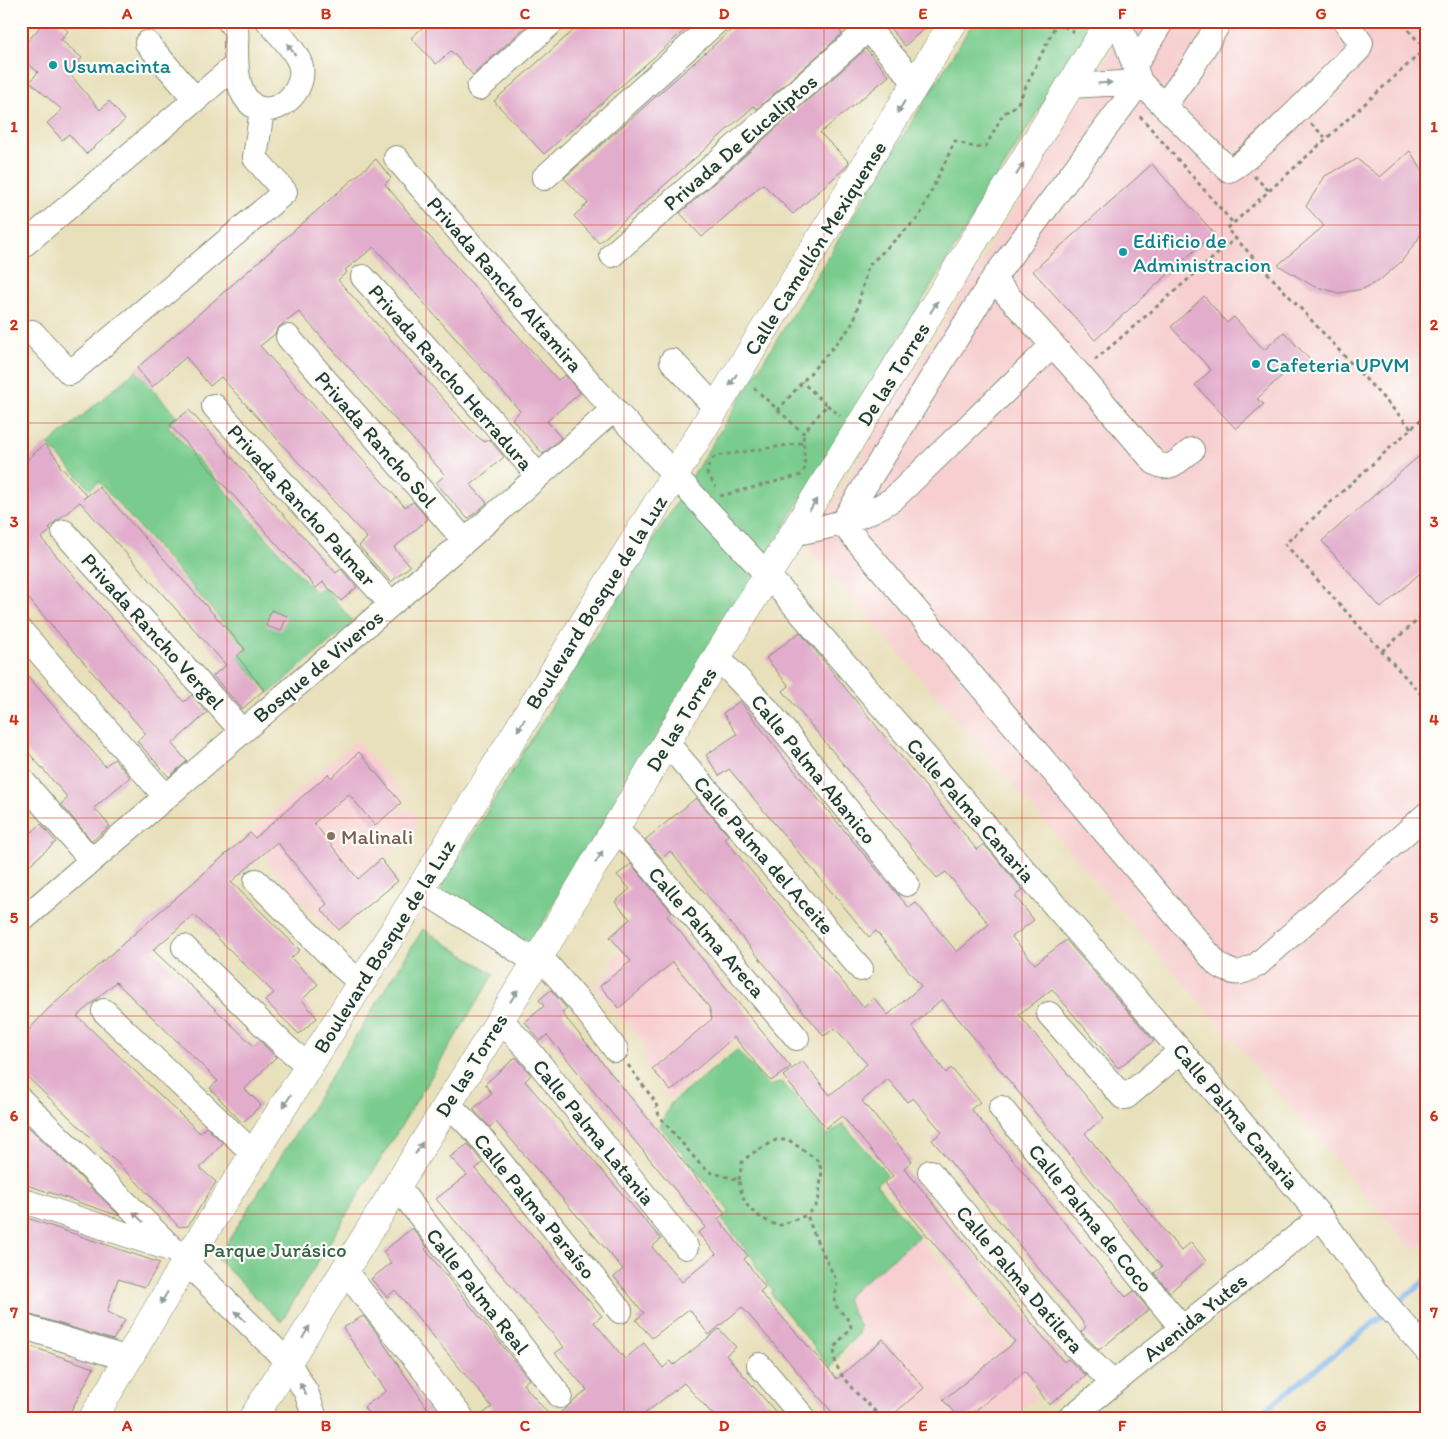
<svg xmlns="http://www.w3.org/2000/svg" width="1448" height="1439" font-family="Itim,sans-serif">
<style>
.built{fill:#f7cfd0}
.green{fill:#79cc8e;stroke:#4c8461}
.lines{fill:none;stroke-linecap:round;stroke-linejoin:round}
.stream{stroke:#7eb3ec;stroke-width:5.5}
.building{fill:#e2adcc}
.minor-casing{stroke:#848e78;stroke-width:26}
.major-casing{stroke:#848e78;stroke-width:29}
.path{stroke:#848e78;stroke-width:3;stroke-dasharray:4 4;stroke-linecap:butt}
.minor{stroke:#fff;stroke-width:24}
.major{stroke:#fff;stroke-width:28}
.oneway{fill:#8f9e9a}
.grid{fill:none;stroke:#c8321e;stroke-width:1;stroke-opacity:0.55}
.culture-dot{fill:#0f9aa8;stroke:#fdfcf7;stroke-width:2}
.education-dot{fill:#8d6e63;stroke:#fdfcf7;stroke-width:2}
.labels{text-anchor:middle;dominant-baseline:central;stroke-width:4.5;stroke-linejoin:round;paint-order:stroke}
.culture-label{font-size:21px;fill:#0d838f;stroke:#fdfcf7;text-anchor:start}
.street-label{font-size:21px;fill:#1f3d34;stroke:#fdfcf7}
.education-label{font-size:21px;fill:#785e54;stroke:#fdfcf7;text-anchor:start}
.park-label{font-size:21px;fill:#36614a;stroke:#fdfcf7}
.neatline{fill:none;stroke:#c8321e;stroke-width:2}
.grid-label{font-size:16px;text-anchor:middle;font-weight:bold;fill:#c8321e}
</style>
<rect width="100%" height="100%" fill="#fdfcf7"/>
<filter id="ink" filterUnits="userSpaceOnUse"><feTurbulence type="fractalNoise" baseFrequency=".02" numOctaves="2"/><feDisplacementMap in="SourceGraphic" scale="10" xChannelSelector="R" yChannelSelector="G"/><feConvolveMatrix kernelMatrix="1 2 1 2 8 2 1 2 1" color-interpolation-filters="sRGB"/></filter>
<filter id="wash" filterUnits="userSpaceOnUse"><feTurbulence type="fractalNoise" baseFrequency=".0096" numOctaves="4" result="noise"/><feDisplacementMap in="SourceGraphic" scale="20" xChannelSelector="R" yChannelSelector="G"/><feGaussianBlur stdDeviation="1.12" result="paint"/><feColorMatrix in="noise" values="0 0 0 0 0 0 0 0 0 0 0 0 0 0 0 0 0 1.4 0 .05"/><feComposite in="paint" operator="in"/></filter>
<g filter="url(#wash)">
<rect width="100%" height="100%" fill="#e8e0bb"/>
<path class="built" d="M1129,21H1427V1240L1414,1251L807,546Z
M356,740L406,797L397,807L414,812L417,821L414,833L404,839L392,840L391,852L381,859L398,881L333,934L271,868L265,852L250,833Z
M644,931L734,1042L670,1099L647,1067L643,1041L593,987L610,971L612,960Z
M919,1237L1029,1368L1034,1380L1028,1386L1037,1397L1011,1418H894L846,1363L845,1351L860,1339L864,1330L846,1300L849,1294Z"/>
<path class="green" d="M974,21H1093L766,557L690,480Z
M136,370L177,417L168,426L315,592L323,586L353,622L269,693L238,657L247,649L99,482L90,489L48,445Z
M681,495L754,577L528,947L441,894L442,885Z
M423,929L494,974L281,1322L217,1259Z
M737,1050L769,1086L782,1082L828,1135L843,1124L887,1174L877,1185L919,1237L849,1294L846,1300L860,1327L857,1336L845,1347L831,1368L771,1294L773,1290L757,1269L753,1259L722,1219L729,1211L660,1126L671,1103Z"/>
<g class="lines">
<path class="stream" d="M1394,1306L1427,1279
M1255,1418L1387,1312"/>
</g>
<g id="blocks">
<path class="building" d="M45,21H57L68,31L61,40L82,58L69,73L100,110L109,101L125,120L86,154L69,134L62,140L47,123L62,110L30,82L38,72L21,58V49Z
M430,21H532L473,75L451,51L436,64L411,38Z
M584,21H695L544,154L494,101Z
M741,21H848V24L840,31L842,34L757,109L754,106L599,243L574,216L588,203L564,178Z
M884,21H932L905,46Z
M866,49L889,76L820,133L849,162L846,167L793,214L763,184L702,237L680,213Z
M1410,151L1427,178V221L1417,241L1401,262L1380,280L1363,289L1339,293L1313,286L1278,265L1324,226L1306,206L1325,176L1357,159L1380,177Z
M376,159L391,178L385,184L412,217L558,380L565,375L580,393L547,421L561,438L543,454L512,419L520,411L374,247L345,270L347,272L338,280L475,435L485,442L489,439L504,457L471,485L487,503L468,519L436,483L445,475L299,312L279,327L275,334L260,346L405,507L413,502L428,519L394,548L410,566L391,582L359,546L367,538L221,377L210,386L186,357L152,387L137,368Z
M1152,164L1214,233L1095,340L1033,271Z
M1204,296L1227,323L1234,317L1264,350L1284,332L1311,361L1297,373L1291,367L1257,399L1264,404L1236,429L1195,385L1211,370L1171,327Z
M189,410L336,573L341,569L357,587L341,601L323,582L316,588L170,425Z
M45,444L60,463L59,465L87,496L83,499L99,487L245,649L237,656L264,690L242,709L213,676L226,665L80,502L55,522L49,528L51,530L41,538L184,702L192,695L207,713L172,744L187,761L169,777L137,741L146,734L21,590V465Z
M1427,449V567L1381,608L1322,541Z
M271,610L287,616L281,631L266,626Z
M800,632L977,850L984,844L1023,890L1015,896L1034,920L1012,937L1035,964L1066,940L1154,1041L1118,1068L1052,989L1019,1015L1104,1118L1085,1133L1181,1251L1191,1242L1206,1261L1170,1292L1154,1273L1162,1267L942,999L912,1026L946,1073L951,1068L980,1102L971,1109L1110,1278L1126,1297L1134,1291L1149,1310L1099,1350L1081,1332L1086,1327L1079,1317L932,1140L942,1132L913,1098L907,1102L888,1079L862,1101L912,1161L904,1168L1064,1362L1068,1359L1086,1376L1049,1405L1025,1371L966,1418H959L943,1400L1015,1342L884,1183L893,1176L842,1116L826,1128L783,1076L802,1061L830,1095L867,1064L835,1028L824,1036L670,851L662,858L645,840L696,798L728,835L724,838L863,1007L874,998L888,1015L921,986L876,931L869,937L729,769L719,776L706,755L737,734L723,713L740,701L784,758L893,889L909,908L916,903L957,952L989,924L946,872L937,878L783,691L789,686L766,658Z
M21,668L105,766L114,759L130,777L94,808L110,826L92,841L61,804L68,798L21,744Z
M359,752L401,803L375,826L349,794L314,823L358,879L381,859L398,881L339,930L321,909L327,904L277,842L231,882L300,950L291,958L318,984L302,1000L317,1018L299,1034L265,1001L274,993L194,915L153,950L254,1046L260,1041L276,1057L245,1089L261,1105L242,1123L210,1088L218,1081L116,982L77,1016L200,1133L206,1127L223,1143L200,1168L216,1182L188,1226L179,1227L135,1180L21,1071V1038L48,1009L250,833L255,838L328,774L332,778Z
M21,819L32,832L41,824L56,842L21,872Z
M631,864L672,912L667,916L791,1067L771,1081L734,1037L671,1091L652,1069L712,1019L709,1007L673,962L619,1008L600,986L631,961L610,937L630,919L615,902L630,889L617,875Z
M551,990L567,1009L562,1013L725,1213L718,1219L748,1256L744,1259L765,1287L760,1292L837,1379L883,1339L924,1388L889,1418H837L742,1307L709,1335L689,1309L652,1338L636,1320L644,1313L614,1277L623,1269L496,1122L490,1127L473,1109L492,1094L485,1084L516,1057L531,1075L525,1081L661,1239L652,1247L682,1282L716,1254L698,1233L706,1227L547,1035L540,1041L525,1022L544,1006L539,1000Z
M21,1121L34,1132L120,1216L21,1183Z
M468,1144L483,1163L475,1169L602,1316L594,1322L625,1359L644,1343L663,1368L671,1361L674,1365L719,1329L736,1347L726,1355L781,1418H716L684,1383L639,1418H554L587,1390L555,1353L564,1347L436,1199L467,1175L450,1157Z
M21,1216L160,1263L145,1287L118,1279L107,1312L125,1320L113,1340L21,1312Z
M412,1228L427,1247L425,1249L529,1379L523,1384L552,1418H477L492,1407L395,1290L387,1297L371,1279L391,1263L383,1252Z
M363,1316L376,1332L434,1418H371L364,1407L386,1391L343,1328Z
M21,1343L94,1368L67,1418L51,1413L49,1418H21Z"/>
</g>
</g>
<g filter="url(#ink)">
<use href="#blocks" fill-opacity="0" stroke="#848e78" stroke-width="1"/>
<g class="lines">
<g class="minor-casing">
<path id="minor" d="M229,21C231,24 235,28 236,31C237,35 236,42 236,46C236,64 236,87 248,101C270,126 312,90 299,61C292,46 278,33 268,21
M861,21L916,83
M1119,21L1140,82L1229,170C1243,168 1342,66 1359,49L1361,43L1345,21
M147,43L196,100
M1135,65L1162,21
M1070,86L1140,82
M479,88L553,21
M1164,106L1193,66L1220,21
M396,158L595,389L781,590L1181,1051L1321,1217L1378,1295L1427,1351
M544,178L717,21
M21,247L236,65
M612,255L868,29
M363,277L493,422L538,476
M993,279L1079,374L1154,462C1170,473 1179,460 1192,450
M32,332L70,373L285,192L255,158L262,109
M288,337L465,541
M672,361L716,408
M214,406L391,604
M842,523L1218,965C1235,975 1239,975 1257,965L1427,814
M842,523L993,279L1140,82
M64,532L242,731
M796,533C831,527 863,518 893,499L1053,345
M21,631L166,797
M717,657L766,708L907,884
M666,742L861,969
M21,779L91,860
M616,829L641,855L797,1038
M256,881L338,963L361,983
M420,889L536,962
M21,921L465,541L614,409
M184,947L286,1047L309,1066
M539,955L582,1005L616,1050
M104,1011L254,1154
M1049,1014L1123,1097H1126L1181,1051
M500,1019L527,1048L686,1247
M21,1100L288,1362L306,1392L315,1418
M447,1103L477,1133L620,1311
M1001,1108L1181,1327
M930,1172L1075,1346L1113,1383
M396,1185L560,1396
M21,1200L167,1248
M344,1270L462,1418
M21,1326L128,1359
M759,1365L804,1418
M1070,1418L1321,1217"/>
</g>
<g class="major-casing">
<path id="major" d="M93,1418L185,1263L420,889L954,21
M253,1418L536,962L717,657L1110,21"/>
</g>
<path class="path" d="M1057,22L1077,34
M1140,116L1233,223
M1311,124L1325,137
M1254,176L1269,191
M1095,360L1236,238
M754,388L778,410L847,331L854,321L868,266L919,217L955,141L976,148L986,146L1003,114L1017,105L1057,22
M827,405L840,416
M778,410L803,433L827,405L802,382
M1427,414L1285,544L1427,701
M1411,428L1227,229L1425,49L1403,24L1412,21
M712,459L716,456L802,443
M709,464L707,473L716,487
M720,496L801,475L805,468L803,433
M1382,651L1427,612
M628,1065L656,1103L659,1116L699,1163L709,1172L739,1180C742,1207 753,1215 778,1226L807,1215L815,1237L837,1282L834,1304L849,1321L851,1327C847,1335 838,1340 835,1349C829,1373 866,1401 882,1418
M739,1180L742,1162L751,1154L776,1140H789L817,1160L822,1171L818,1203L807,1215"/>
<use href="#minor" class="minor"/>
<use href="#major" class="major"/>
</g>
<defs><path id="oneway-solid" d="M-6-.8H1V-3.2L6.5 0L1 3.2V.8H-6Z" transform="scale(1.25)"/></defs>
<g class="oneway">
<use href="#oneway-solid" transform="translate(291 49) rotate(-125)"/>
<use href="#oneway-solid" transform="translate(1105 83) rotate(-3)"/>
<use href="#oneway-solid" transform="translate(901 107) rotate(122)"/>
<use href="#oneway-solid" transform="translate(1020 169) rotate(-58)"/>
<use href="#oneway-solid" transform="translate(934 307) rotate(-58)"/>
<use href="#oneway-solid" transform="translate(733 380) rotate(122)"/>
<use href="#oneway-solid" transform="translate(813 505) rotate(-58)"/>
<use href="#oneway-solid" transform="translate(521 725) rotate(122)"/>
<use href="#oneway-solid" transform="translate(599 857) rotate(-59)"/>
<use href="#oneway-solid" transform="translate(514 996) rotate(-58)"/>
<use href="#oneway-solid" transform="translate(287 1101) rotate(122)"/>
<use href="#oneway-solid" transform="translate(419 1148) rotate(-58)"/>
<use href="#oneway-solid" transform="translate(138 1217) rotate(-135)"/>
<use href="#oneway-solid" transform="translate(164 1298) rotate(121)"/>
<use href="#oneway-solid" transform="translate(240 1316) rotate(-136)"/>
<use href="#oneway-solid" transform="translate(306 1332) rotate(-59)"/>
<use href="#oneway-solid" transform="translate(303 1389) rotate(-118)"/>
</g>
</g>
<path class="grid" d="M227,21V1418M426,21V1418M624,21V1418M824,21V1418M1022,21V1418M1222,21V1418M21,225H1427M21,423H1427M21,621H1427M21,818H1427M21,1016H1427M21,1214H1427"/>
<g class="culture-dot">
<circle cx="53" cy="65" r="5"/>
<circle cx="1123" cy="252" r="5"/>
<circle cx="1256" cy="364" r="5"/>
</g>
<circle class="education-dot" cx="331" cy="836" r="5"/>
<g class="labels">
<g class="culture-label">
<text x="63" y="65">Usumacinta</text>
<text x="1133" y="240">Edificio de<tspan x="1133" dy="24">Administracion</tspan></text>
<text x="1266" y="364">Cafeteria UPVM</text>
</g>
<g class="street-label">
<text transform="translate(740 142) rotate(-41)">Privada De Eucaliptos</text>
<text transform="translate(815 248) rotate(-58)">Calle Camellón Mexiquense</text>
<text transform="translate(505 284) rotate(49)">Privada Rancho Altamira</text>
<text transform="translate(893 374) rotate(-58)">De las Torres</text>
<text transform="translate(451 377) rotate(49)">Privada Rancho Herradura</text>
<text transform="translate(376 439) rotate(49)">Privada Rancho Sol</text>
<text transform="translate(302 505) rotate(48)">Privada Rancho Palmar</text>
<text transform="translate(596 602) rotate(-58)">Boulevard Bosque de la Luz</text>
<text transform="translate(153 631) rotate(48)">Privada Rancho Vergel</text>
<text transform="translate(318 666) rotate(-40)">Bosque de Viveros</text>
<text transform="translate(681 719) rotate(-59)">De las Torres</text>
<text transform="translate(814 769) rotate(51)">Calle Palma Abanico</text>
<text transform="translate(971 810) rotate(49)">Calle Palma Canaria</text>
<text transform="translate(764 855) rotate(49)">Calle Palma del Aceite</text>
<text transform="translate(707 932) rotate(49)">Calle Palma Areca</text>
<text transform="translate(384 946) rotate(-58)">Boulevard Bosque de la Luz</text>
<text transform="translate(471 1065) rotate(-58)">De las Torres</text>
<text transform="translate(1236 1116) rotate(50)">Calle Palma Canaria</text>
<text transform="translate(594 1132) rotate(51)">Calle Palma Latania</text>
<text transform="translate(535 1206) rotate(51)">Calle Palma Paraíso</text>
<text transform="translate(1091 1218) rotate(51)">Calle Palma de Coco</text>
<text transform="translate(1020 1279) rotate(50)">Calle Palma Datilera</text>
<text transform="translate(478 1291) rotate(52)">Calle Palma Real</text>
<text transform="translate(1195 1317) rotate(-39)">Avenida Yutes</text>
</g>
<g class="education-label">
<text x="341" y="836">Malinali</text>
</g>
<g class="park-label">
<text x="275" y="1249">Parque Jurásico</text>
</g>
</g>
<rect width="1448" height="1439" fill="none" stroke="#fdfcf7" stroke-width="55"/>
<rect x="28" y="28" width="1392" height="1384" class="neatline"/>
<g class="grid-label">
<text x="127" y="19">A</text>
<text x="326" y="19">B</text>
<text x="525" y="19">C</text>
<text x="724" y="19">D</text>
<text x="923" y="19">E</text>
<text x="1122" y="19">F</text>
<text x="1321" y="19">G</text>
<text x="14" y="132">1</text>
<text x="1434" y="132">1</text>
<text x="14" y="330">2</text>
<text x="1434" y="330">2</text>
<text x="14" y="527">3</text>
<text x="1434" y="527">3</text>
<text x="14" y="725">4</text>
<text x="1434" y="725">4</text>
<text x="14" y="923">5</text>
<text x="1434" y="923">5</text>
<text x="14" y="1121">6</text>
<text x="1434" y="1121">6</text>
<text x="14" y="1318">7</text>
<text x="1434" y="1318">7</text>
<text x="127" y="1431">A</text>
<text x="326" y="1431">B</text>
<text x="525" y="1431">C</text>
<text x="724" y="1431">D</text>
<text x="923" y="1431">E</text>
<text x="1122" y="1431">F</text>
<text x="1321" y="1431">G</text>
</g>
</svg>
